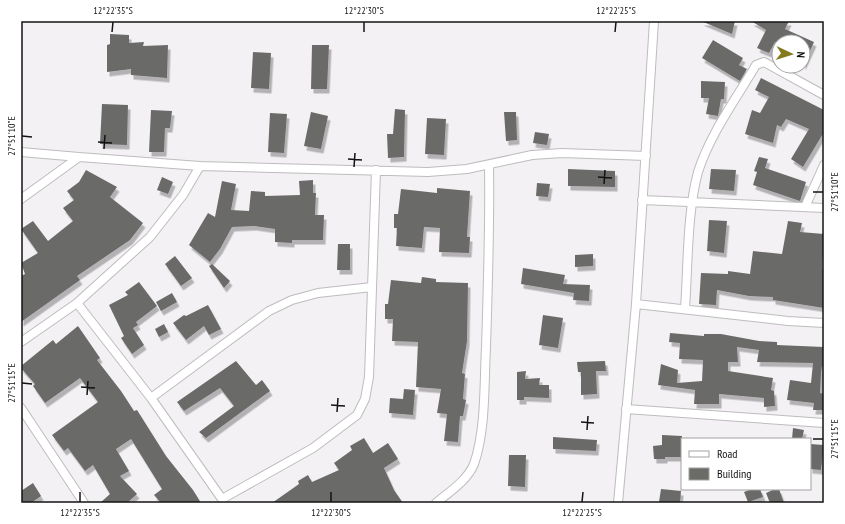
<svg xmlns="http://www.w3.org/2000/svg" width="845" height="524" font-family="'PT Sans Narrow',sans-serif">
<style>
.building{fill:#6b6b68;filter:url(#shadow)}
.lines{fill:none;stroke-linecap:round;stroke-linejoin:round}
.street-casing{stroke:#bebcbe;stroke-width:10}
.street{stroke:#fff;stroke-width:8}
.ticks{fill:none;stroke:#131314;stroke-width:1.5}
.neatline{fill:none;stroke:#131314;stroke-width:1.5}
.ticks-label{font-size:10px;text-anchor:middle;fill:#131314}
</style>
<defs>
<filter id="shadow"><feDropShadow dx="2.5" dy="4.5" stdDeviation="0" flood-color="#0004"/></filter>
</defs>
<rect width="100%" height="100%" fill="#f4f1f4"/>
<path class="building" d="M701,21H735L732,34Z
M751,21H789L785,29L814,42L803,66V42H775L769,53L757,48L766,30Z
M110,34L129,35V43L144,42L143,46L168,45L167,78L131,75V69L107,72V45L110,44Z
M713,40L743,58L739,65L747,69L740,81L702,58Z
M312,45H329L327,89H311Z
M253,52L271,53L269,89L251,88Z
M761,78L824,110V132L803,167L791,159L809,129L786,119L781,127L777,125L773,143L745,134L752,110L760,113L769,97L755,90Z
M701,81L725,82L724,99H721L718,116L706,114L709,98H701Z
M102,104L128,105L127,145L100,144Z
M395,109L405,110L404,157L388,158L387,134H393Z
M151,110L172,111L170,128H165L164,152H149Z
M311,112L328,116L321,149L304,146Z
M504,112H516L517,140L506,141Z
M270,113L287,114L284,153L268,152Z
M427,118L446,119L444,155L425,154Z
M535,132L549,134L547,145L533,143Z
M759,157L768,159L765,168L806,182L800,201L753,185L757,172L754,171Z
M568,169L615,171V187L568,186Z
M711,169L736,170L734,191L709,189Z
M86,170L117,187L110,197L143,223L130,240L77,276L80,280L21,322V276L25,274L21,263L38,253L21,229L33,221L48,241L73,221L63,208L74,200L67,191L79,182Z
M162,177L173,182L168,194L157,190Z
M313,180V193H316L315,215H324L323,240H292V243L275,242V229L254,226L232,227L220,249L210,262L189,245L208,213L215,217L222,181L236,184L231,210L249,211L251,191L265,192V196L300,195L299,181Z
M537,183L550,184L548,197L536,196Z
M437,188L470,191L467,237H470L469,253L439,252L440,228L424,227L422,248L396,246L397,228H394V214H398L401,189L437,193Z
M709,220L727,221L724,253L707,251Z
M788,221L802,223L800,232L824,234L822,269H824V308L773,300V297L749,296L717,290L716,305L699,304L701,273L728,274V271L750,274L753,251L782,254Z
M338,244H350V270H337Z
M593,254V266L575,267V255Z
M175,256L192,278L181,286L165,264Z
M212,264L230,281L224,288L209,266Z
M523,268L565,275L563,284L590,285L589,301L573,300L574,293L521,284Z
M422,277L436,279V282L468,283L467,341L462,373L465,374L463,399L466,400L463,416H460L458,442L444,441L447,414L437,413L441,389L416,387L418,342L392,341L393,319H385V304H388L391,280L421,283Z
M139,282L157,306L136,322L138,325L133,328L144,345L132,354L121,338L124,336L109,305L128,295L125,292Z
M172,293L177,302L161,311L156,302Z
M208,305L221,329L209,335L204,326L186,340L173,323L184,315L186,316Z
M543,315L563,318L558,348L539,345Z
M164,324L168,332L159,337L155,329Z
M78,326L100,358L97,360L121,391L134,411L137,410L166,456L193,490L201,503H161L154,495L162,489L131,439L116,449L129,471L120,476L137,494L127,503H100L110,494L93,465L85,471L68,448L64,451L52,435L98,402L80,378L45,403L33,386L35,384L21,368V366L53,340L56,344Z
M670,333L704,336V334H721L759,341L777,342V345L824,347V367L822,366L821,373L820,393L824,394V410H813L814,403L787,400L790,380L811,383L813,363L757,362L759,350L737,347L738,362H728V371L773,378L771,390L774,391L775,406L764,407V398L719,394V404H694L695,390L658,385L661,364L678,370L677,383L702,381L703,360L679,359L680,343L669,342Z
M236,361L256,385L262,380L270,391L206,438L199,432L234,406L220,388L184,411L177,402Z
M605,361L606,371H596L597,394L581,395V372H578L577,362Z
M526,371L525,379L540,378L539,385H549V398L524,397V400H517V372Z
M404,389L415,390L413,415L389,413L390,398L403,399Z
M793,428L804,430L802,439H792Z
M662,435L682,436L681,457H665V459H654L653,446L662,445Z
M553,437L597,440L596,451L553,449Z
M364,438L373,453L388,443L398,459L384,468L394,490L403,503H272L299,484L298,481L308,475L312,482L339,470L334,463L352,450L350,446Z
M810,444L824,445L821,470L810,469Z
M509,455H526L525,487L508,486Z
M33,483L41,496L31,503H21V491Z
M661,489L681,491L680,503L659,502Z
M752,489H760L763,497L748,502L744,492Z
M775,489H779L784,503H770L766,493Z"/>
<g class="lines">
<g class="street-casing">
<path id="street" d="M21,152L79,157
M21,199L79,157L200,166
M642,200L824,208
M805,207L824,165
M77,303L151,398L222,499L313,448L357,415L365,399L369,377L376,170
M636,304L788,321L824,323
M685,309C688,267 687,212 698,172C710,134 736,99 756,65L764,62L824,95
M21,342L77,303L150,237L183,195L200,166L428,172L467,169L532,155L562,153L646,156
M151,398L269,311L292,300L318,293L372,287
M21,408L84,503
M626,409L824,423
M436,503C449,492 467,481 474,464C486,430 484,383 486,347C488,286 490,225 489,165
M618,503L636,304L654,21"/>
</g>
<use href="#street" class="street"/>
</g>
<path class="ticks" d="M112,32L113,22M364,32V22M615,32L616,22M22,136L32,137M98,142L112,143M104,149L105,135M348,159L362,160M354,167L355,153M598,177L612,178M604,184L605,170M813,192H823M22,383L32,384M81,387L95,388M87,395L88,381M331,405L345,406M337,412L338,398M581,422L594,423M587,430L588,416M813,439H823M80,502V492M331,502V492M582,502L583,492"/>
<rect width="845" height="524" fill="none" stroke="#ffffff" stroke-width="44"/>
<rect x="681" y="438" width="130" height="52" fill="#ffffff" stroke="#a1a1a1"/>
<rect x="689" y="451" width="20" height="6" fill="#ffffff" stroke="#a1a1a1"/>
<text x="717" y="458" font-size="12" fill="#131314">Road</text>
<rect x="689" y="468" width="20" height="12" fill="#6b6b68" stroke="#a1a1a1"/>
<text x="717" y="478" font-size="12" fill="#131314">Building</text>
<g transform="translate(791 54) rotate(94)"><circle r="19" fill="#ffffff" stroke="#a1a1a1"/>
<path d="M0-3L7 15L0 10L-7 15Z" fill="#847a1f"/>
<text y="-6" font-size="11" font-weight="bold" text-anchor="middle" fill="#131314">N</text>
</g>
<rect x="22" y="22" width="801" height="480" class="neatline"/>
<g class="ticks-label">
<text x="113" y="14">12°22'35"S</text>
<text x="364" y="14">12°22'30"S</text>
<text x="616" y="14">12°22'25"S</text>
<text transform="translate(11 136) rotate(-90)" y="4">27°51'10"E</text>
<text transform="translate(834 192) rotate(-90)" y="4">27°51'10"E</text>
<text transform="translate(11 383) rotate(-90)" y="4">27°51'15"E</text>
<text transform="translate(834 439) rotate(-90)" y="4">27°51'15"E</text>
<text x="80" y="516">12°22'35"S</text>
<text x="331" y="516">12°22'30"S</text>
<text x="582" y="516">12°22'25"S</text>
</g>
</svg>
